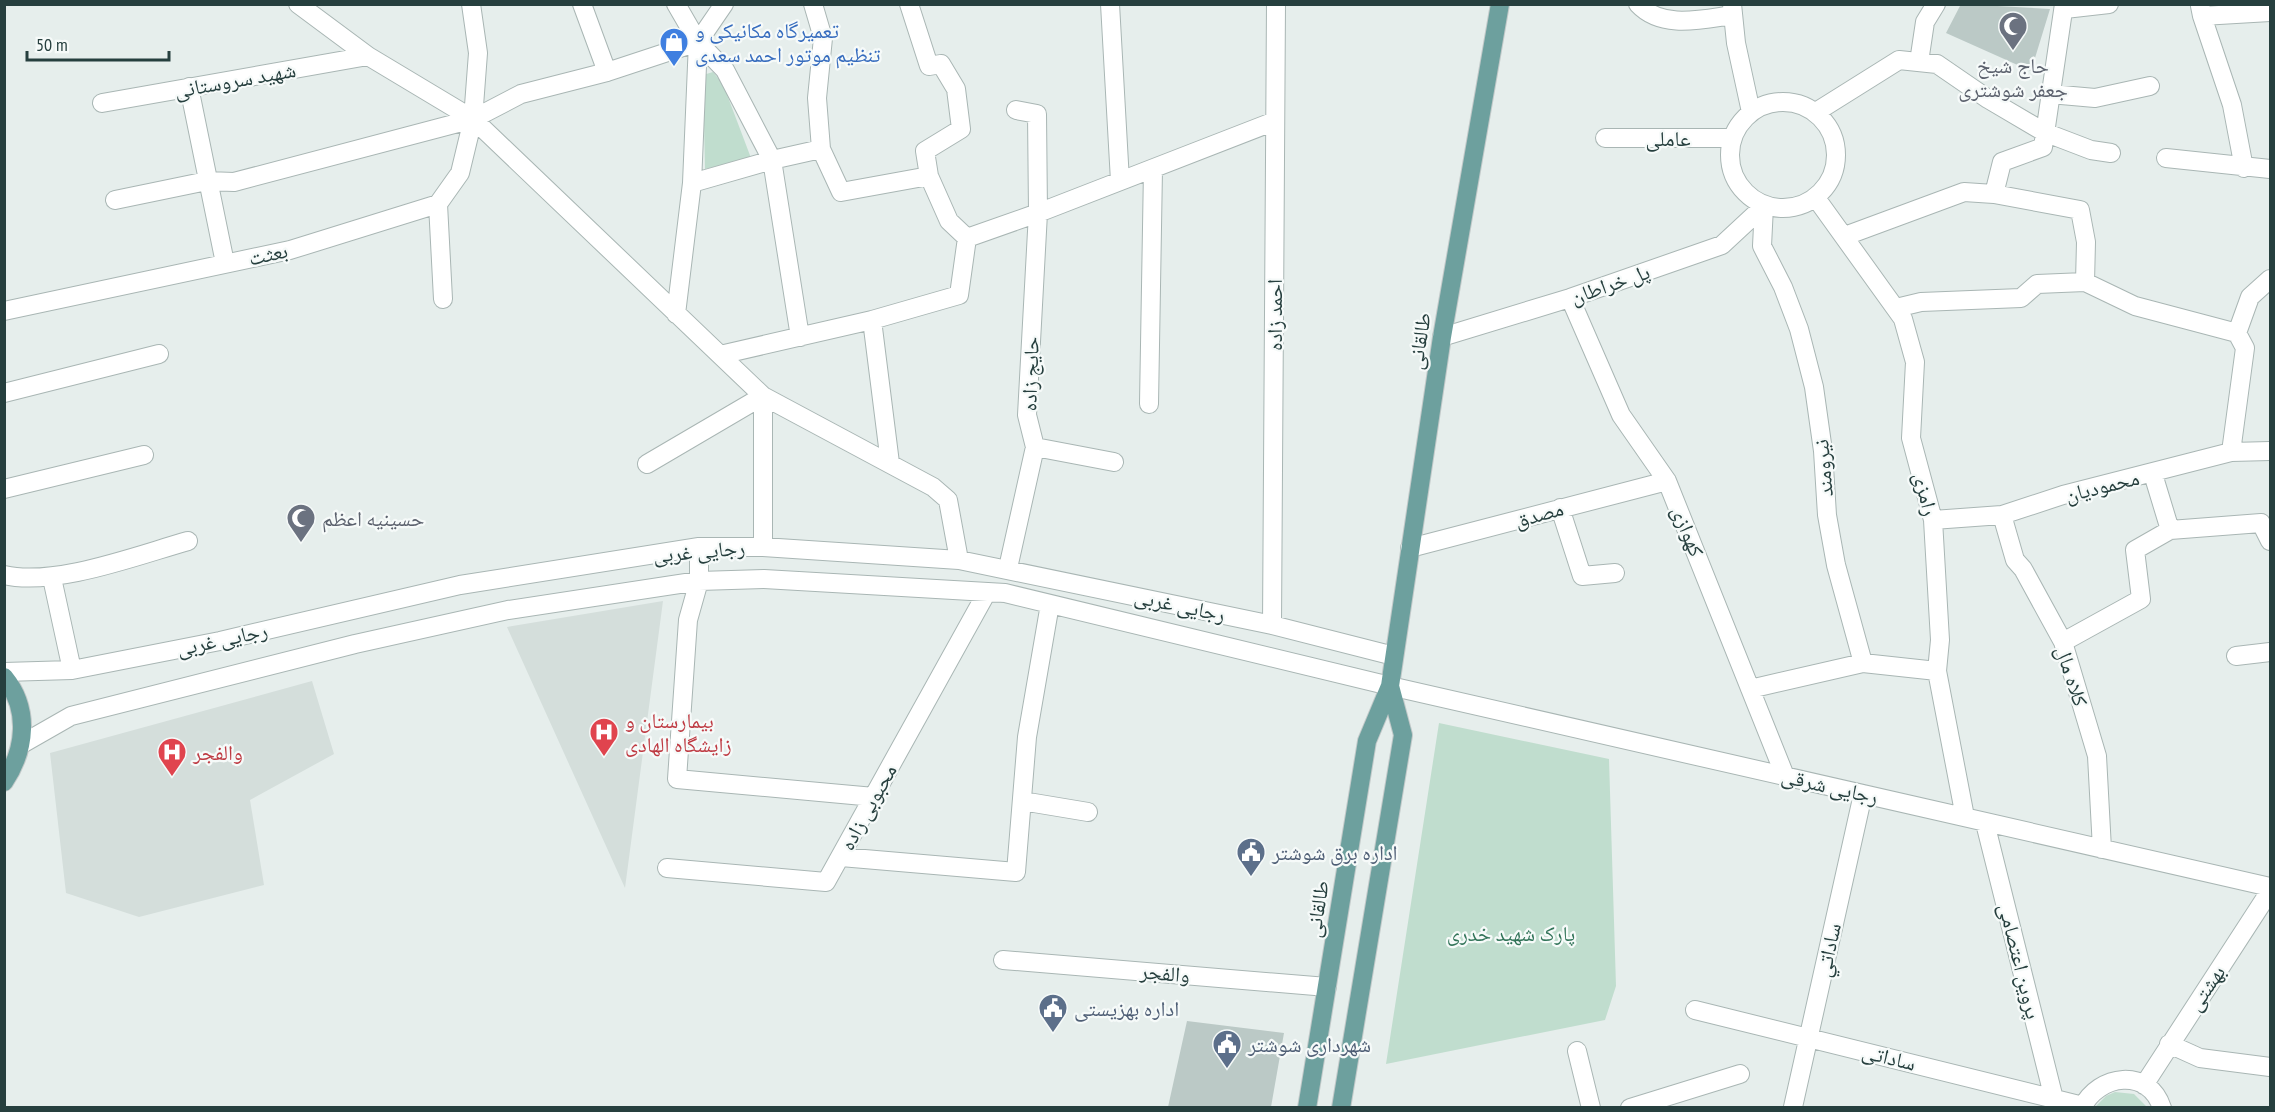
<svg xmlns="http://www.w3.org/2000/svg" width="2275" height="1112" font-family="'PT Sans Narrow','Noto Naskh Arabic',sans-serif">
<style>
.built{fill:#d4dedb}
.green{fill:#c0ddce}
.building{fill:#bbc9c6}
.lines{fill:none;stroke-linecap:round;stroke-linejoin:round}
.minor-casing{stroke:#a9b6b4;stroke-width:20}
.major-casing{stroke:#c2c9c9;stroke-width:20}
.minor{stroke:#fff;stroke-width:18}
.major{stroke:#6da09e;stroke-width:18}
.labels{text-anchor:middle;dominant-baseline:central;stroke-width:4.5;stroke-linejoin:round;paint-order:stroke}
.shop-label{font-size:21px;fill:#366cbe;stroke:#f6faf9;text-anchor:start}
.worship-label{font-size:21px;fill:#5b616d;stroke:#f6faf9}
.street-label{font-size:21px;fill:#263f3e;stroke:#f6faf9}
.health-label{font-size:21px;fill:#be3a42;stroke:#f6faf9;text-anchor:start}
.service-label{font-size:21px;fill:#4e5e75;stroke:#f6faf9;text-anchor:start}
.park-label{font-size:21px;fill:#327459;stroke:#f6faf9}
</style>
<rect width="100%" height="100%" fill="#e6eeec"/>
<path class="built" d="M663,601L625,888L507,627Z
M312,681L334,754L250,800L264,885L139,917L66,893L50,753Z"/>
<path class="green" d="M713,72L723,84L751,158L705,169L703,75Z
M1439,723L1609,759L1616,986L1605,1020L1386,1064Z
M2115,1092L2134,1094L2147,1107H2095L2106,1096Z"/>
<path class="building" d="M1961,4L2050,9L2031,71L1946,33Z
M1187,1021L1284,1033L1271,1107H1168Z"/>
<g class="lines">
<g class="minor-casing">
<path id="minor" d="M298,4L368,56L473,119L763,396L933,487L948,500L959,560
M582,4L607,72
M676,4L698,42
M813,4L823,38L817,98L821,149L841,192L929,176L925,151L961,129L956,89L941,64L929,66L909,4
M1110,4L1120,181
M1638,4C1662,30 1703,19 1733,15
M1732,4L1736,43L1751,112
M2200,6L2202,16L2270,12
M2065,9L2109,4
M2202,16L2232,105L2244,168
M1919,62L1925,22L1936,4
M189,87L225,263
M2050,94L2095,98L2150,86
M1730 155a53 53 0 1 1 106 0a53 53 0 1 1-106 0Z
M102,103L368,56
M1816,112L1899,60L1937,64L1988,99L2044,132L2091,150L2111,153
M1605,138H1732
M2166,158L2270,169
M929,176L949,221L967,238
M1994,194L2080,210L2086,242L2085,282
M1816,198L1903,319L1915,362L1911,438L1933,520L1940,640L1937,671L1965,817
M115,200L207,181L234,182L473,119L521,94L607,72L698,42L724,4
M438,204L443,299
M1764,206L1762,246L1783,287L1799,329L1814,387L1823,451L1827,515L1836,565L1863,663
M1845,236L1964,192L1994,194L2002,162L2043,147L2064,4
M1570,298L1621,415L1667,481L1785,776
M1896,308L1921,302L2021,298L2037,284L2085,282L2135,306L2237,333L2250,297L2270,279
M4,311L290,250L438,204L460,173L473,119L478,53L471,4
M676,314L692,183
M800,337L772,160L692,183L698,42L725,70L772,160L821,149
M1442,337L1570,298L1722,245L1764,206
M720,355L872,320
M4,393L159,354
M1149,404L1153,169
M1035,447L1114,462
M2231,452L2245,348L2237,333
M890,463L872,320L959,295L967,238L1038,213L1275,121
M647,464L763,396
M2153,474L2170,530
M4,489L144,455
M1560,508L1582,576L1615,573
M2002,515L2015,560L2023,569L2063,642L2097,756L2102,849
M1933,520L2002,515L2063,495L2231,452L2270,451
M699,547V581L688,620L677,779L874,797
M763,547V396
M1410,548L1667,481
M1008,568L1035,447L1027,415L1038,213L1037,114L1016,110
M4,575C55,587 138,555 188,541
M52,578L72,670
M1272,625L1276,4
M2063,642L2141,599L2135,550L2170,530L2261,523L2270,541
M2236,656L2270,652
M4,672L72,670L220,641L460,585L699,547H763L959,560L1272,625L1394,656
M1750,689L1863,663L1937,671
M22,744L71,716L355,644L508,610L699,581L764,579L1005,593L1390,686L2270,887
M1022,801L1088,812
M1985,823L2054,1099
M841,857L1016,872L1027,737L1050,604
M667,868L826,882L987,592
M1003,960L1327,987
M1695,1010L2083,1106
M2169,1044L2200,1058L2270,1067
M1577,1051L1591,1108
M2144,1085L2270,891
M1793,1107L1863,794
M1630,1108L1740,1074
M2082,1108C2098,1074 2149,1067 2162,1108"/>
</g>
<g class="major-casing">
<path id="major" d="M4,677C30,709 26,749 4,782
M1390,686L1442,337L1500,4
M1307,1108L1367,741L1390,686L1403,735L1341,1108"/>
</g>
<use href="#minor" class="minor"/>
<use href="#major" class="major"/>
</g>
<defs>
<g id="mosque-pin" transform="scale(1.5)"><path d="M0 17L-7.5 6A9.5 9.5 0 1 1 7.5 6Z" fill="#6b7280" stroke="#f6faf9"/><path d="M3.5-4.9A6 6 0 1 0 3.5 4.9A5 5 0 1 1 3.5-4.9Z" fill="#fff"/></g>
<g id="shop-pin" transform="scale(1.5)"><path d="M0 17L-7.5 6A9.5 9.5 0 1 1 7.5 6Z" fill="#3f7fe0" stroke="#f6faf9"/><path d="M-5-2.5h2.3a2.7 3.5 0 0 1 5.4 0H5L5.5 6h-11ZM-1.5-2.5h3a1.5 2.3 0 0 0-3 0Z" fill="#fff"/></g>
<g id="hospital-pin" transform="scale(1.5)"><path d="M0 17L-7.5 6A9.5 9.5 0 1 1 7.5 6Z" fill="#e0444e" stroke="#f6faf9"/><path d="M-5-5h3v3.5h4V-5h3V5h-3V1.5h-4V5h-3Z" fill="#fff"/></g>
<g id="civic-pin" transform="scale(1.5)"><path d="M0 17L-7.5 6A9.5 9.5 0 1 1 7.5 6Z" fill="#5c6f8a" stroke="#f6faf9"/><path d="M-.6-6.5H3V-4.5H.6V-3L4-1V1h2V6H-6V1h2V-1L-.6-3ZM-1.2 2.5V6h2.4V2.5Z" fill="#fff"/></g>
</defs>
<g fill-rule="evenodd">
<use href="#mosque-pin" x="2013" y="26"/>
<use href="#shop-pin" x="674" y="42"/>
<use href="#mosque-pin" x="301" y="518"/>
<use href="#hospital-pin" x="604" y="732"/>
<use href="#hospital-pin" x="172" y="752"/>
<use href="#civic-pin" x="1251" y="852"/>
<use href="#civic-pin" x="1053" y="1008"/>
<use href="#civic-pin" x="1227" y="1044"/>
</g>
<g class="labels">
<g class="shop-label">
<text x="695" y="30">تعمیرگاه مکانیکی و<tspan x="695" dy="24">تنظیم موتور احمد سعدی</tspan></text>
</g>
<g class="worship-label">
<text x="2013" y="65">حاج شیخ<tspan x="2013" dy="24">جعفر شوشتری</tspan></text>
<text x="322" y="518" text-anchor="start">حسینیه اعظم</text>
</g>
<g class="street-label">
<text transform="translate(235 80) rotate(-10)">شهید سروستانی</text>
<text x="1668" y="138">عاملی</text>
<text transform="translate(268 254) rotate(-13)">بعثت</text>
<text transform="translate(1610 284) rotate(-19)">پل خراطان</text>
<text transform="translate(1274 315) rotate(-90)">احمد زاده</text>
<text transform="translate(1419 341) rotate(-81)">طالقانی</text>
<text transform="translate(1030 374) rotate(-88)">حایج زاده</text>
<text transform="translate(1823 468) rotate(-95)">نیرومند</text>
<text transform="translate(2102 486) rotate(-14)">محمودیان</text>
<text transform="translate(1926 494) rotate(76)">رامزی</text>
<text transform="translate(1539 514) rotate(-15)">مصدق</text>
<text transform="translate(1688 531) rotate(68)">کهوازی</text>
<text transform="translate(699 551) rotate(-5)">رجایی غربی</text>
<text transform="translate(1180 605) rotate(12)">رجایی غربی</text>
<text transform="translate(222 639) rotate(-12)">رجایی غربی</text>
<text transform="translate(2072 676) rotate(72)">کلاه مال</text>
<text transform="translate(1830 786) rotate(13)">رجایی شرقی</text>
<text transform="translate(868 807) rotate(-61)">محبوبی زاده</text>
<text transform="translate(1317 909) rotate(-81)">طالقانی</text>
<text transform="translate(1828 950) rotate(-78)">ساداتي</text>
<text transform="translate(2020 961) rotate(76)">پروین اعتصامی</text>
<text transform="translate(1165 973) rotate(5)">والفجر</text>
<text transform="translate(2206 988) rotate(-56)">بهشتی</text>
<text transform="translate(1889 1057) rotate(14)">ساداتی</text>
</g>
<g class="health-label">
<text x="625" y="720">بیمارستان و<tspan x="625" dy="24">زایشگاه الهادی</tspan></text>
<text x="193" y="752">والفجر</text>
</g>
<g class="service-label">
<text x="1272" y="852">اداره برق شوشتر</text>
<text x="1074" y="1008">اداره بهزیستی</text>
<text x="1248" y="1044">شهرداری شوشتر</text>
</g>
<g class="park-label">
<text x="1511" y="933">پارک شهید خدری</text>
</g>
</g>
<rect width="2275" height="1112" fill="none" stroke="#263f3e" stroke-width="12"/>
<path d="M27 51v9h142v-9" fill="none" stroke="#263f3e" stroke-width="3"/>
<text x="36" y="51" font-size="18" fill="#263f3e" stroke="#f6faf9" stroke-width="4.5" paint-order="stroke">50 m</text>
</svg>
